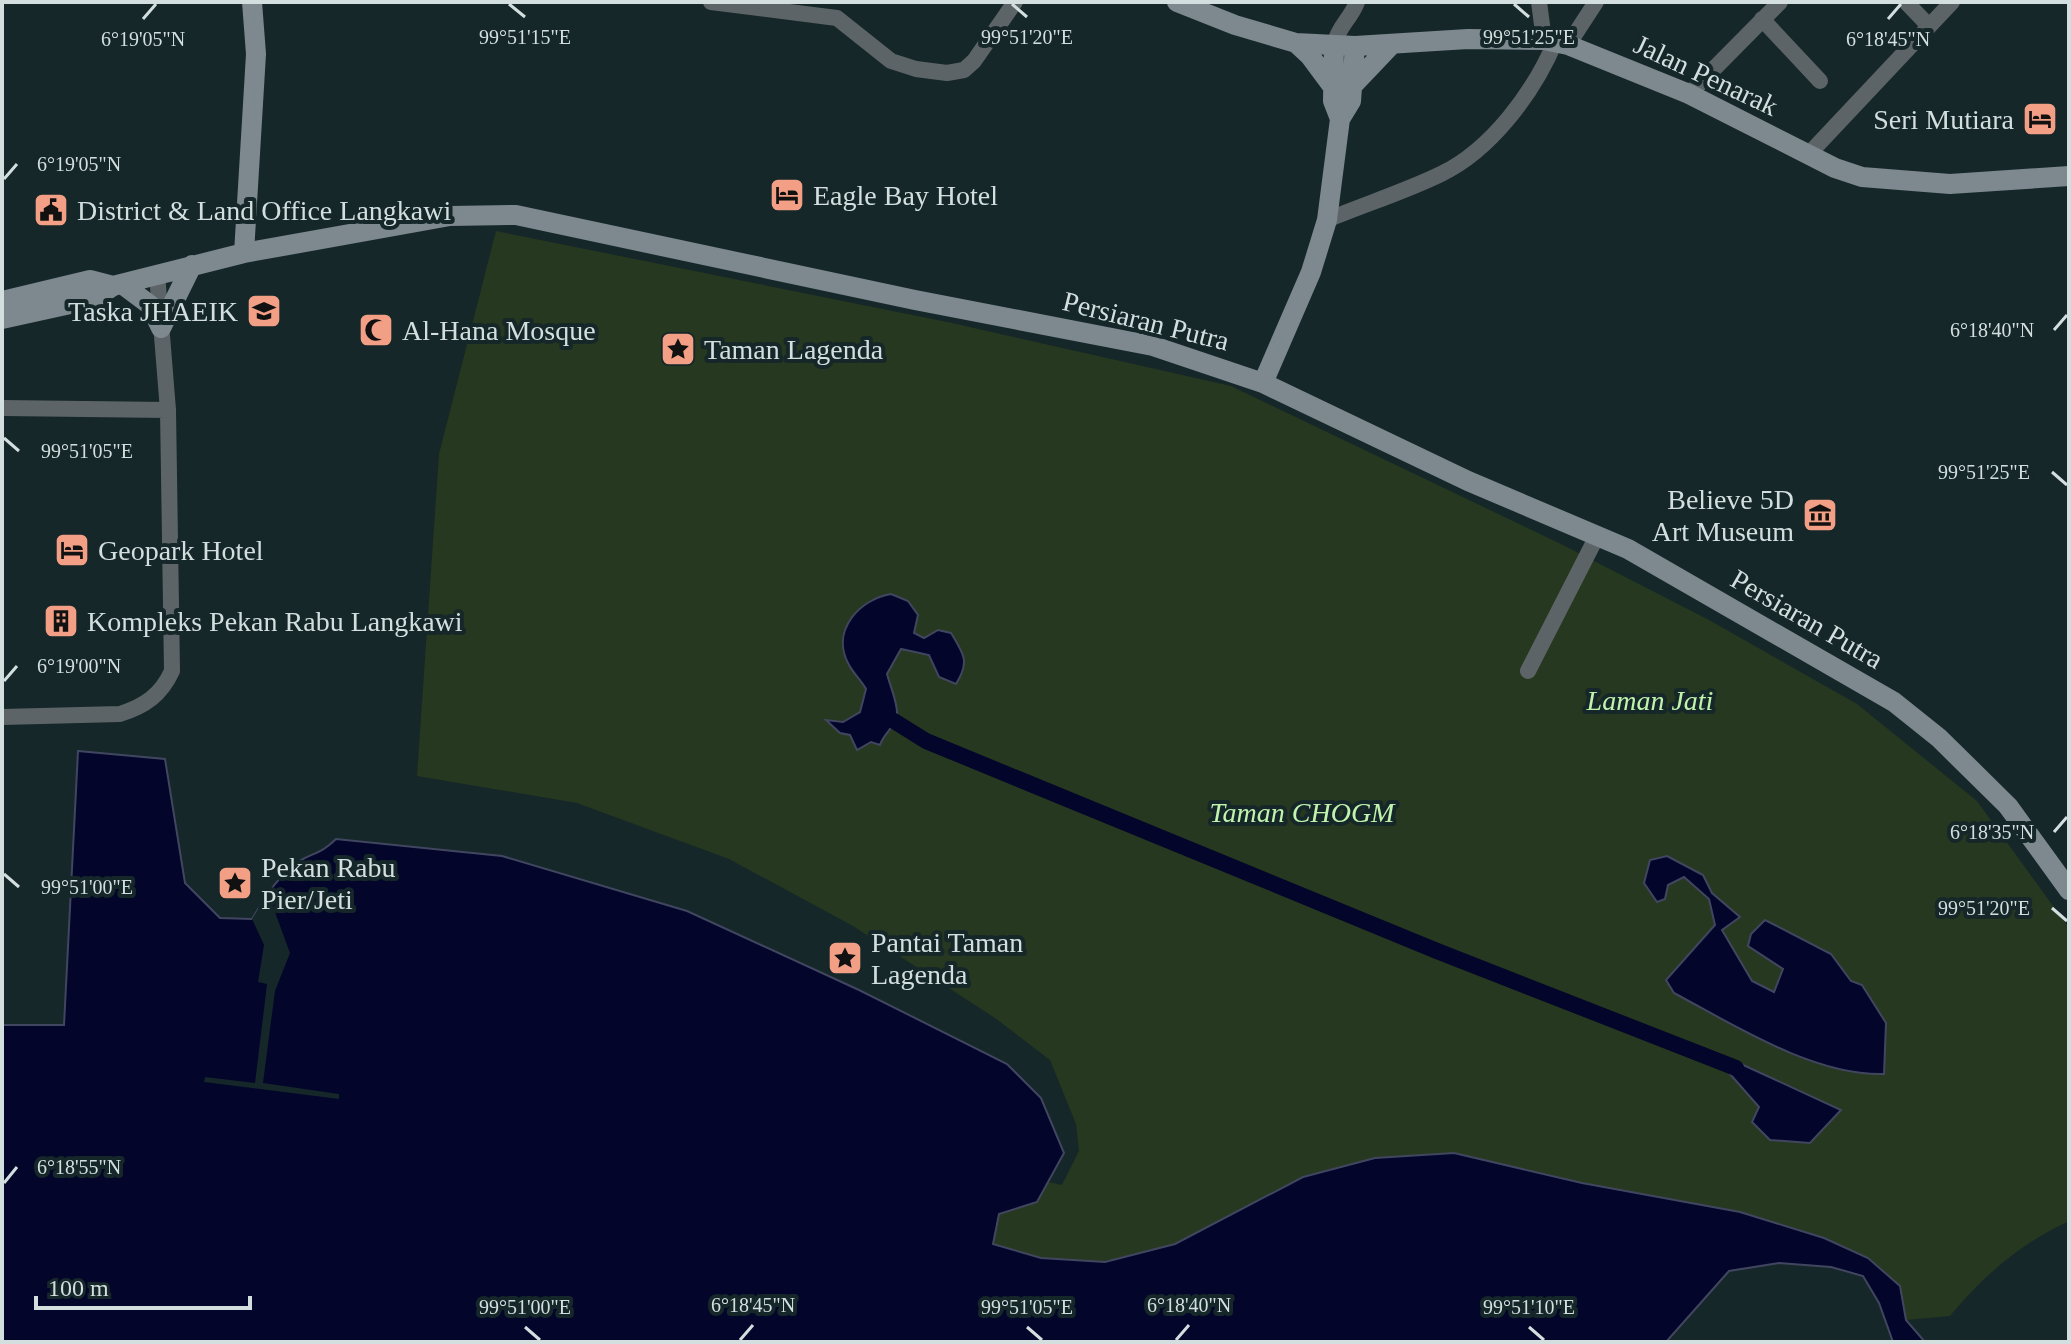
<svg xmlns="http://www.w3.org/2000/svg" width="2071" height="1344" font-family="'Times New Roman',serif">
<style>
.green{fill:#26381f}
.water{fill:#03052a;stroke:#414660;stroke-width:2}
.pier{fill:#152729}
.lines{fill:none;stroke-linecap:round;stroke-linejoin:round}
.canal{stroke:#03052a;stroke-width:16}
.street{stroke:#5d6468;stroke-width:16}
.secondary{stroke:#7d888f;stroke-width:20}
.ticks{fill:none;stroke:#d3dedf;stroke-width:3}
.labels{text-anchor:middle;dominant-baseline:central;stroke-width:8;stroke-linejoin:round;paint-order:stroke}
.street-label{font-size:28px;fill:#d3dedf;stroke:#152729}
.poi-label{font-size:28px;fill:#d3dedf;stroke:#152729;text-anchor:start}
.park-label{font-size:28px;font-style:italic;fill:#c1f3ad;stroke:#152729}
.ticks-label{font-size:20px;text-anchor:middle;fill:#d3dedf;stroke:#152729;stroke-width:8;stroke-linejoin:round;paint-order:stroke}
</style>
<rect width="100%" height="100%" fill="#152729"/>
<path class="green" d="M496,231L952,323L1231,386L1563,545L1709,620L1857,704L1977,801L2069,928V1221C2020,1244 1984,1275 1950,1316L1906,1320L1900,1286L1824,1238L1740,1212L1582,1183L1453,1153L1375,1158L1303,1176L1175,1244L1105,1262L1041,1258L993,1244L999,1213L1036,1202L1048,1182L1062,1185L1079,1151L1076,1124L1050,1060L995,1018L853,926L729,859L577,803L417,776L439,454Z"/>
<path class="water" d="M891,594L908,601L918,615L914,633L924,638L938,630L951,633C964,654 970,662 956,684L939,677L929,655L901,649L887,674C890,686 898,703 897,715C896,726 883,734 880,745L871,742L857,750L850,735L840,733L826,720L843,722L860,712L866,689C861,680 852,672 848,663C831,630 860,599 891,594Z
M78,751L165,759L185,883L220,918L252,919C264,899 282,869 303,859C317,852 324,851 336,839L502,856L687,911L859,990L1007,1064L1041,1098L1064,1153L1037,1202L999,1214L993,1244L1041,1258L1105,1262L1175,1244L1303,1177L1375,1158L1454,1153L1582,1183L1740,1212L1824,1238L1868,1258L1900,1286L1906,1320L1925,1342H1893L1879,1303L1863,1276L1831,1267L1779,1263L1729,1271L1666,1342H2V1025H64Z
M1667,856L1703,875L1712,893L1740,917L1722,930L1752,981L1774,992L1783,969L1748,946L1751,934L1765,920L1831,954L1851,981L1862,985L1886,1023L1884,1074C1814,1076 1734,1025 1674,993L1666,980L1715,925L1709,899L1684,877L1668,885L1665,899L1657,902L1644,883L1650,860Z
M1741,1064L1841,1110L1810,1143L1770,1140L1752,1122L1759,1107L1730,1074Z"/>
<path class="pier" d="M268,893L290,953L275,991L263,1083L339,1094V1099L204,1082L205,1077L255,1083L267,984L258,982L264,945L252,919Z"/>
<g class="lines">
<path class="canal" d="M894,721L926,741L1437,951L1736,1068"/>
<path class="street" d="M711,2L837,18L891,61L916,69L947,73L964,70L974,61L1015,2
M1539,2L1544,40
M1906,2L1928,25
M1762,19L1820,81
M1334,45C1339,25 1350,20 1357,2
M1568,45L1596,2
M1689,94L1780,2
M1808,155L1952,2
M1327,220C1365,204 1404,192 1441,174C1491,150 1534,92 1555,42
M2,408L168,410
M1528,671L1596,538
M2,717L120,714C145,706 161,695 172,671L168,410L157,274"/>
<path class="secondary" d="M1177,2L1235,25L1296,43L1355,46L1468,39L1544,40L1568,45L1689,94L1835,168L1862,177L1950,184L2069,176
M1296,43L1310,56L1333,87
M1352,86L1392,44
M1340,119L1351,101L1355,46
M244,253L256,54L252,2
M122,284L150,305L161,328
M2,301L90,280L113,286
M2,319L93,299L113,286L244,253L450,216L516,215L915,300L1153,346L1263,383L1468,481L1628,549L1894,702L1939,738L2008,806L2069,890
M161,328L192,265
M1263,383L1311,272L1327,220L1340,119L1333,101L1334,45"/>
</g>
<path class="ticks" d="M509,4L525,17M1012,4L1027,17M1514,4L1529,17M143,19L156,4M1888,19L1901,4M4,179L17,164M2054,330L2067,315M4,438L19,451M2052,472L2067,485M4,681L17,666M2054,832L2067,817M4,874L19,887M2052,908L2067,921M4,1183L17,1167M525,1327L540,1340M1027,1327L1042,1340M1529,1327L1544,1340M740,1340L753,1325M1176,1340L1189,1325"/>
<defs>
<g id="hotel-square" transform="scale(1.8)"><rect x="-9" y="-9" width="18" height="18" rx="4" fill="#f39f85" stroke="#152729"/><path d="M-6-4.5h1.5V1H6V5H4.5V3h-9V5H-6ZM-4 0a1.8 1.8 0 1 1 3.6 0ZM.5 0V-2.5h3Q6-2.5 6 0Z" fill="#111"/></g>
<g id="civic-square" transform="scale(1.8)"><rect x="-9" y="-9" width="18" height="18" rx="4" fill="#f39f85" stroke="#152729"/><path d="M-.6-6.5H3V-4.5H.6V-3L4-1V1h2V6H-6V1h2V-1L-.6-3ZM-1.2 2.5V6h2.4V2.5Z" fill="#111"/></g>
<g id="school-square" transform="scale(1.8)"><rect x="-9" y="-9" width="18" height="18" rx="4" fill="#f39f85" stroke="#152729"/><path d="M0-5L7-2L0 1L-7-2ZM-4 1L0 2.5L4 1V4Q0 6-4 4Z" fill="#111"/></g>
<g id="mosque-square" transform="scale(1.8)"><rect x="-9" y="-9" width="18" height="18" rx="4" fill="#f39f85" stroke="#152729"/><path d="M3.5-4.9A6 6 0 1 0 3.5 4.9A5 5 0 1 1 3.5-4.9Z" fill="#111"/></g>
<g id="sight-square" transform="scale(1.8)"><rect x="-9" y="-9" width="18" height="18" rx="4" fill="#f39f85" stroke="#152729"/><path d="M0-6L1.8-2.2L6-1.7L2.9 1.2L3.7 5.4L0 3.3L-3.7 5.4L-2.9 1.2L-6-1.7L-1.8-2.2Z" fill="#111"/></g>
<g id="museum-square" transform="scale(1.8)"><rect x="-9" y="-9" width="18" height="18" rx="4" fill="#f39f85" stroke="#152729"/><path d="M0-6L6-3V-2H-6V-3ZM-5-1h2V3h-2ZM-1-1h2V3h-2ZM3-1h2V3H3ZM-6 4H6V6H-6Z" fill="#111"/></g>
<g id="building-square" transform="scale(1.8)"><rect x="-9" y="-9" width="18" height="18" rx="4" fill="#f39f85" stroke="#152729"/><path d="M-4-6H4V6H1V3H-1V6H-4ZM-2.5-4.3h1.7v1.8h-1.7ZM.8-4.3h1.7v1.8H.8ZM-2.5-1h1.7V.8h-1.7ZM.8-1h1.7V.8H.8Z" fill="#111"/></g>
</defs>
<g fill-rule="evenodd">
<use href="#hotel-square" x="2040" y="119"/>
<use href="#hotel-square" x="787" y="195"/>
<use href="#civic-square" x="51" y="210"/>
<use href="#school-square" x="264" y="311"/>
<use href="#mosque-square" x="376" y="330"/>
<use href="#sight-square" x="678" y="349"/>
<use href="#museum-square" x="1820" y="515"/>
<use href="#hotel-square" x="72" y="550"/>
<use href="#building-square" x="61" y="621"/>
<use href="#sight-square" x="235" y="883"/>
<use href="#sight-square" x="845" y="958"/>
</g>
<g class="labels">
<g class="street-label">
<text transform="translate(1706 75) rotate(25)">Jalan Penarak</text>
<text transform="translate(1146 321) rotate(14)">Persiaran Putra</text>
<text transform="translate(1807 619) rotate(30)">Persiaran Putra</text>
</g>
<g class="poi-label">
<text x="2014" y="119" text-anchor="end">Seri Mutiara</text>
<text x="813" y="195">Eagle Bay Hotel</text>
<text x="77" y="210">District &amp; Land Office Langkawi</text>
<text x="238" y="311" text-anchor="end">Taska JHAEIK</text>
<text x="402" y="330">Al-Hana Mosque</text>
<text x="704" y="349">Taman Lagenda</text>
<text x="1794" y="499" text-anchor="end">Believe 5D<tspan x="1794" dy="32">Art Museum</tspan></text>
<text x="98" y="550">Geopark Hotel</text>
<text x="87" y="621">Kompleks Pekan Rabu Langkawi</text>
<text x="261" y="867">Pekan Rabu<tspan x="261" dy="32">Pier/Jeti</tspan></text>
<text x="871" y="942">Pantai Taman<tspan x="871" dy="32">Lagenda</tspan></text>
</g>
<g class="park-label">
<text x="1650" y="700">Laman Jati</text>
<text x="1302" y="812">Taman CHOGM</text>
</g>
</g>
<g class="ticks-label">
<text x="1529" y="44">99°51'25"E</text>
<text x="525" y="44">99°51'15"E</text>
<text x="1027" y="44">99°51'20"E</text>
<text x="143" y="46">6°19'05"N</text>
<text x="1888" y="46">6°18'45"N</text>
<text x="79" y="171">6°19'05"N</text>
<text x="1992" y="337">6°18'40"N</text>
<text x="87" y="458">99°51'05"E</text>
<text x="1984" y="479">99°51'25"E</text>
<text x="79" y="673">6°19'00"N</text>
<text x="1992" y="839">6°18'35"N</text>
<text x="87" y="894">99°51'00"E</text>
<text x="1984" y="915">99°51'20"E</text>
<text x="79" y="1174">6°18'55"N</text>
<text x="753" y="1312">6°18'45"N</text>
<text x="1189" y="1312">6°18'40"N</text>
<text x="525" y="1314">99°51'00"E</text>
<text x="1027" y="1314">99°51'05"E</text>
<text x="1529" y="1314">99°51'10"E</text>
</g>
<rect width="2071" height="1344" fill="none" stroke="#d3dedf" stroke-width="8"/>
<path d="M36 1296v12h214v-12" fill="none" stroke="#d3dedf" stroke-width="4"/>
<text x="48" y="1296" font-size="24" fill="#d3dedf" stroke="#152729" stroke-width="6" paint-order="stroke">100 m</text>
</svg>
